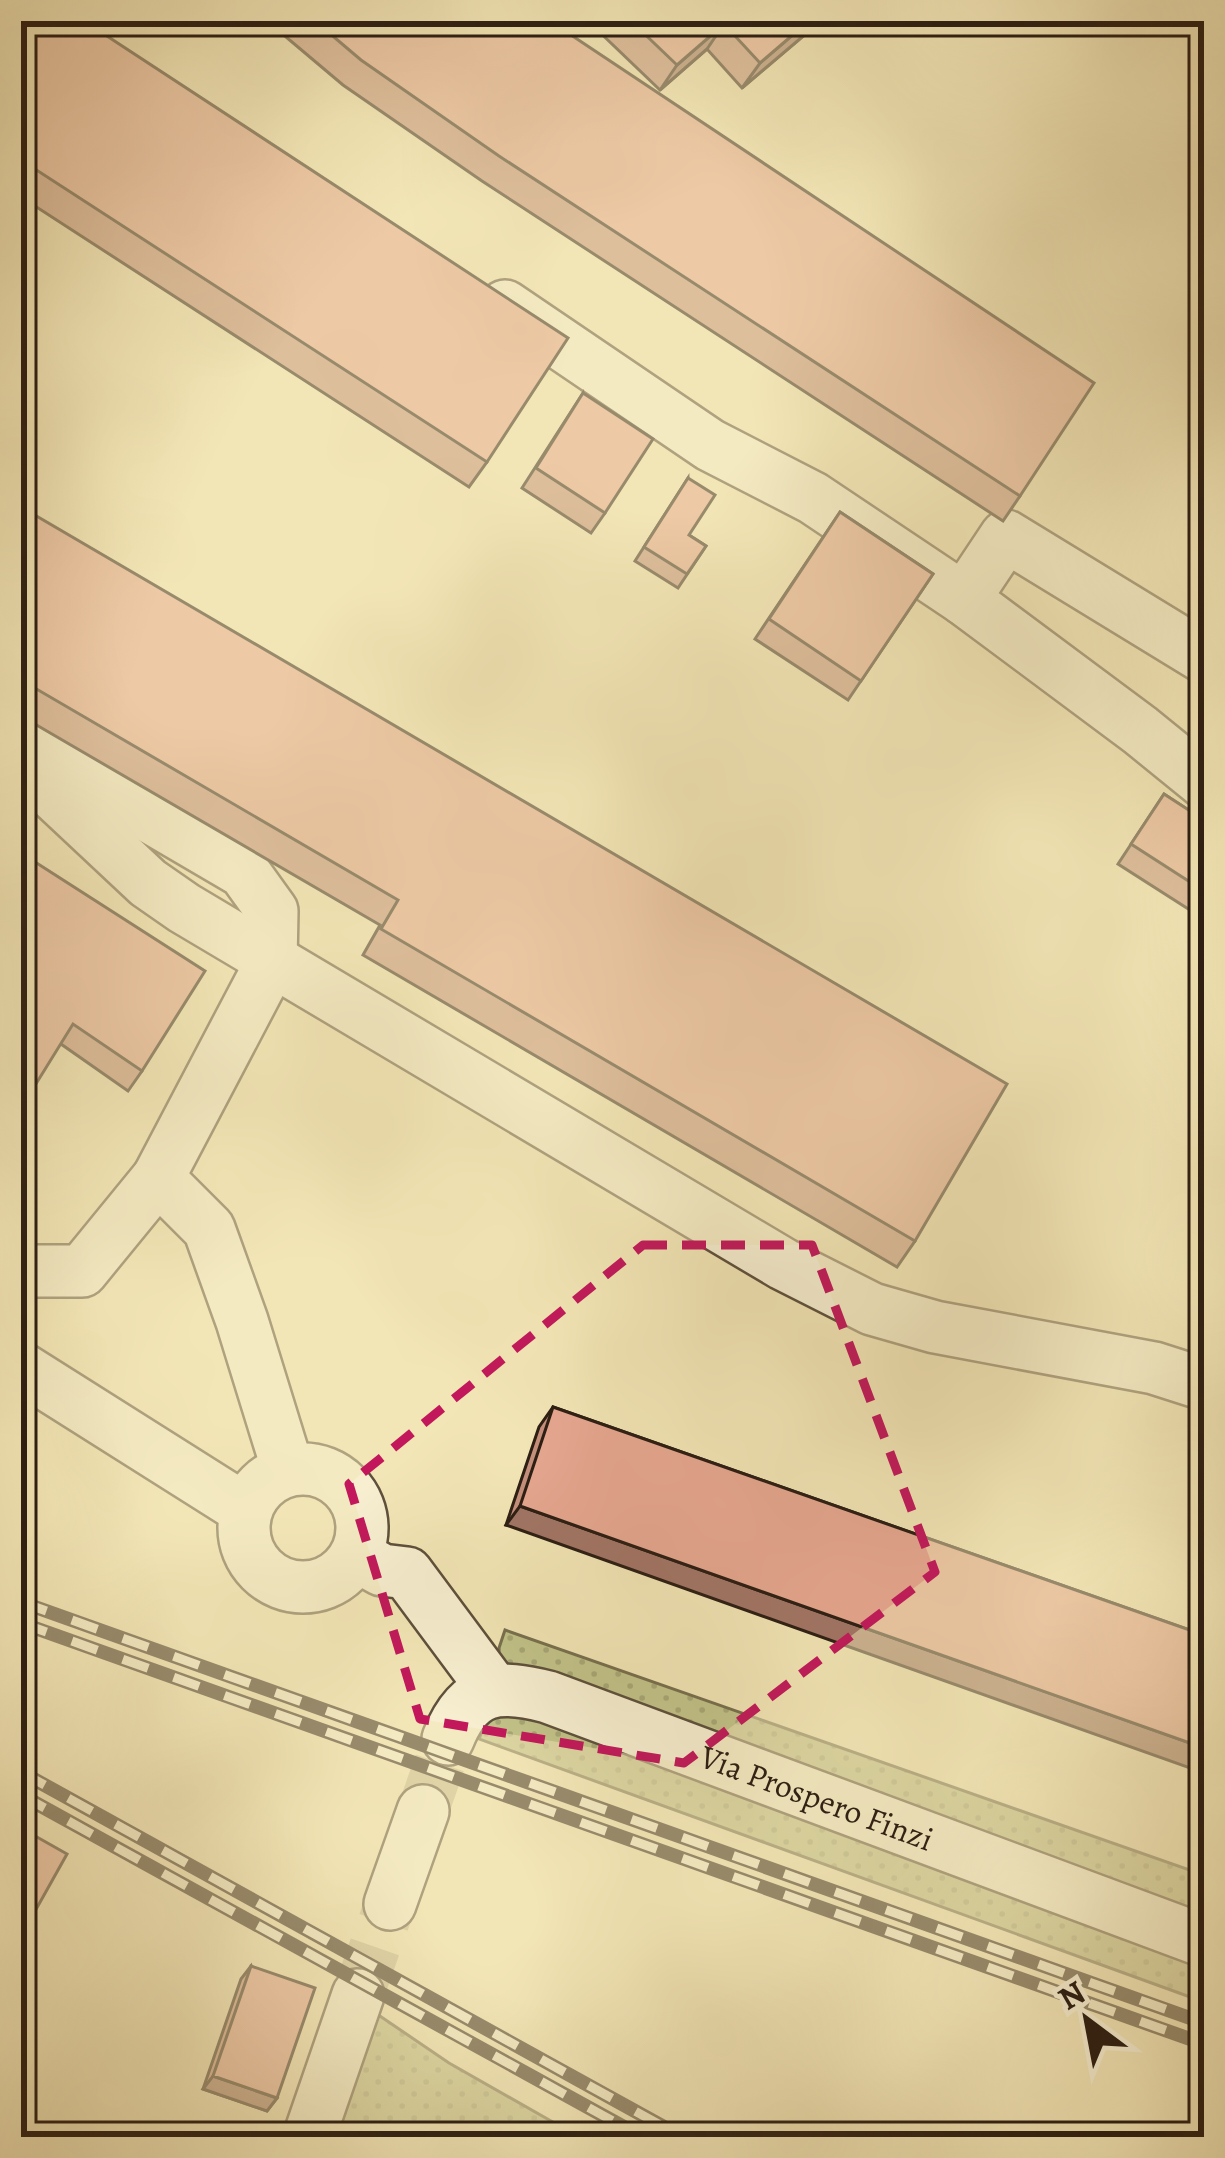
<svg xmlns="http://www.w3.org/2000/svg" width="1225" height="2158" font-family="Alegreya,serif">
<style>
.grass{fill:url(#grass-dots);stroke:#77704e;stroke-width:3}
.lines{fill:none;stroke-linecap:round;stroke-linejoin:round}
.minor-tunnel{stroke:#cbbe95;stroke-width:51;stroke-dasharray:51 26;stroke-linecap:butt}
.minor-casing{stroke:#5e503c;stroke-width:56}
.minor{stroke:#f7efd0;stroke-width:51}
.rail-casing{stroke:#2c1e13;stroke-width:14}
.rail{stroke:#f7efd0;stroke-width:9;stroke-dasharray:27;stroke-linecap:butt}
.wall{fill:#c6907c;stroke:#2c1e13;stroke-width:3}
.shaded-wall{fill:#a17565;stroke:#2c1e13;stroke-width:3}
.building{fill:#e6a790;stroke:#2c1e13;stroke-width:3}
.marked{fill:none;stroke:#c2185b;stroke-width:9;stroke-dasharray:24 15;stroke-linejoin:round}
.labels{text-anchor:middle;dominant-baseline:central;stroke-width:9;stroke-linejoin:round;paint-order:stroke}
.street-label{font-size:33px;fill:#2c1e13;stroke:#f7efd0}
</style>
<defs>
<pattern id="grass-dots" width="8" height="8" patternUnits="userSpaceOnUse" patternTransform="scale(3)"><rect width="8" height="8" fill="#c2c389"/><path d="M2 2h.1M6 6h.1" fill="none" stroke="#a7a775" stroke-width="1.8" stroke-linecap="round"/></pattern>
</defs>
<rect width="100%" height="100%" fill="#f3e6b6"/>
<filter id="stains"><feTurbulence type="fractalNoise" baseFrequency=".00167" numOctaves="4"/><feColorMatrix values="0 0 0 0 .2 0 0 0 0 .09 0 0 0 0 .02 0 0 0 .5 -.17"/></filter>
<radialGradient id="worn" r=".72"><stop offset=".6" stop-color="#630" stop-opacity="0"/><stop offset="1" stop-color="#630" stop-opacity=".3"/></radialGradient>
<path class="grass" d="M505,1630L1204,1875V1928L498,1670L499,1648Z
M522,1710L1204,1964V2002L479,1739L489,1715Z
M374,2012L449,2063L579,2137H333Z"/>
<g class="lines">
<path class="minor-tunnel" d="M423,1811L448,1739
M358,1995L390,1904"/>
<g class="minor-casing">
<g id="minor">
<path d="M505,306L710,445L813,498L964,599"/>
<path d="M1204,657L1006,536L964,599L1140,730L1204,782"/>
<path d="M34,749L244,872L272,911L271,963L158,1178L209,1229L242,1321L288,1470"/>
<path d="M21,764L148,883L184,908L783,1264L872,1309L935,1327L1154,1368L1204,1384"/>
<path d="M21,1267L29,1271H82L158,1178"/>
<path d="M21,1368L246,1510"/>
<circle cx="303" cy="1528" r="59"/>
<path d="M357,1556L382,1570L407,1573L494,1690"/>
<path id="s1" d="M448,1739C469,1686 498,1684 548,1697L1204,1941"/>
<path d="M390,1904L423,1811"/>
<path d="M309,2137L358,1995"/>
</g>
</g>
<use href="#minor" class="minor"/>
<g class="rail-casing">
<path id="rail" d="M21,1602L1204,2023
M21,1623L1204,2044
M21,1772L682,2137
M21,1795L642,2137"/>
</g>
<use href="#rail" class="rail"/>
</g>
<path class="wall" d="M38,21L487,462L469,487L21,197V47Z
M267,21H550L1020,496L1003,521L482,181L343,85Z
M588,21H821L742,88L707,49L660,90Z
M583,393L605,513L591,533L522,488Z
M688,478L689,535L706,546L678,588L635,561Z
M21,507L915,1241L897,1267L363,955L380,925L21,716Z
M840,512L933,574L848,700L755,639Z
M1164,794L1204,820V919L1118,864Z
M21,853L142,1071L128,1091L61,1044Z
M553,1407L1204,1635L506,1525L539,1427Z
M21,1828L34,1913L21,1932Z
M251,1966L277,2098L267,2111L203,2089L241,1979Z"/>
<path class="shaded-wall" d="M809,21H821L742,88L760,63Z
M724,24L707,49L660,90L677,65Z
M520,1506L1204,1748V1773L506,1525Z
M213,2076L277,2098L267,2111L203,2089Z"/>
<path class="building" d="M39,21H84L568,338L487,462L21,160V49Z
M315,21H550L1094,383L1020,496L499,156L361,60Z
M631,21H809L760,63L724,24L677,65Z
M583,393L653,439L605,513L536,468Z
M688,478L715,495L689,535L706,546L687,574L644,547Z
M21,507L1007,1084L915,1241L381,929L398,900L21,680Z
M840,512L933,574L861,681L769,619Z
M1164,794L1204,820V891L1131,844Z
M21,853L205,971L142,1071L73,1024L21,1108Z
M553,1407L1204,1635V1748L520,1506Z
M21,1828L67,1854L34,1913L21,1906Z
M251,1966L315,1988L277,2098L213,2076Z"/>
<path d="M0 0H1225V2158H0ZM643,1245H812L935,1572L684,1763L420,1719L349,1484Z" fill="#f3e6b6" fill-opacity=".55" fill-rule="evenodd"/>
<path class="marked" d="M643,1245H812L935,1572L684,1763L420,1719L349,1484Z"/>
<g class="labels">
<g class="street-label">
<text stroke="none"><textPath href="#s1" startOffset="411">Via Prospero Finzi</textPath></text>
</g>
</g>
<rect width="1225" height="2158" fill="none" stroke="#f3e6b6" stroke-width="72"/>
<rect x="24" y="24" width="1177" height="2110" fill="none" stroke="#2c1e13" stroke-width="6"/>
<rect x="36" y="36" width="1153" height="2086" fill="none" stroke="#2c1e13" stroke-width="3"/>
<g transform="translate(1087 2020) rotate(328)" stroke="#f7efd0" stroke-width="9" paint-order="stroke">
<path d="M0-9L21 45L0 30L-21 45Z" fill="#2c1e13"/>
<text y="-18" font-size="33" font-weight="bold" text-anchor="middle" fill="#2c1e13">N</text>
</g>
<rect width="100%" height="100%" filter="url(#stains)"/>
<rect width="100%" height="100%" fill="url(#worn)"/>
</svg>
